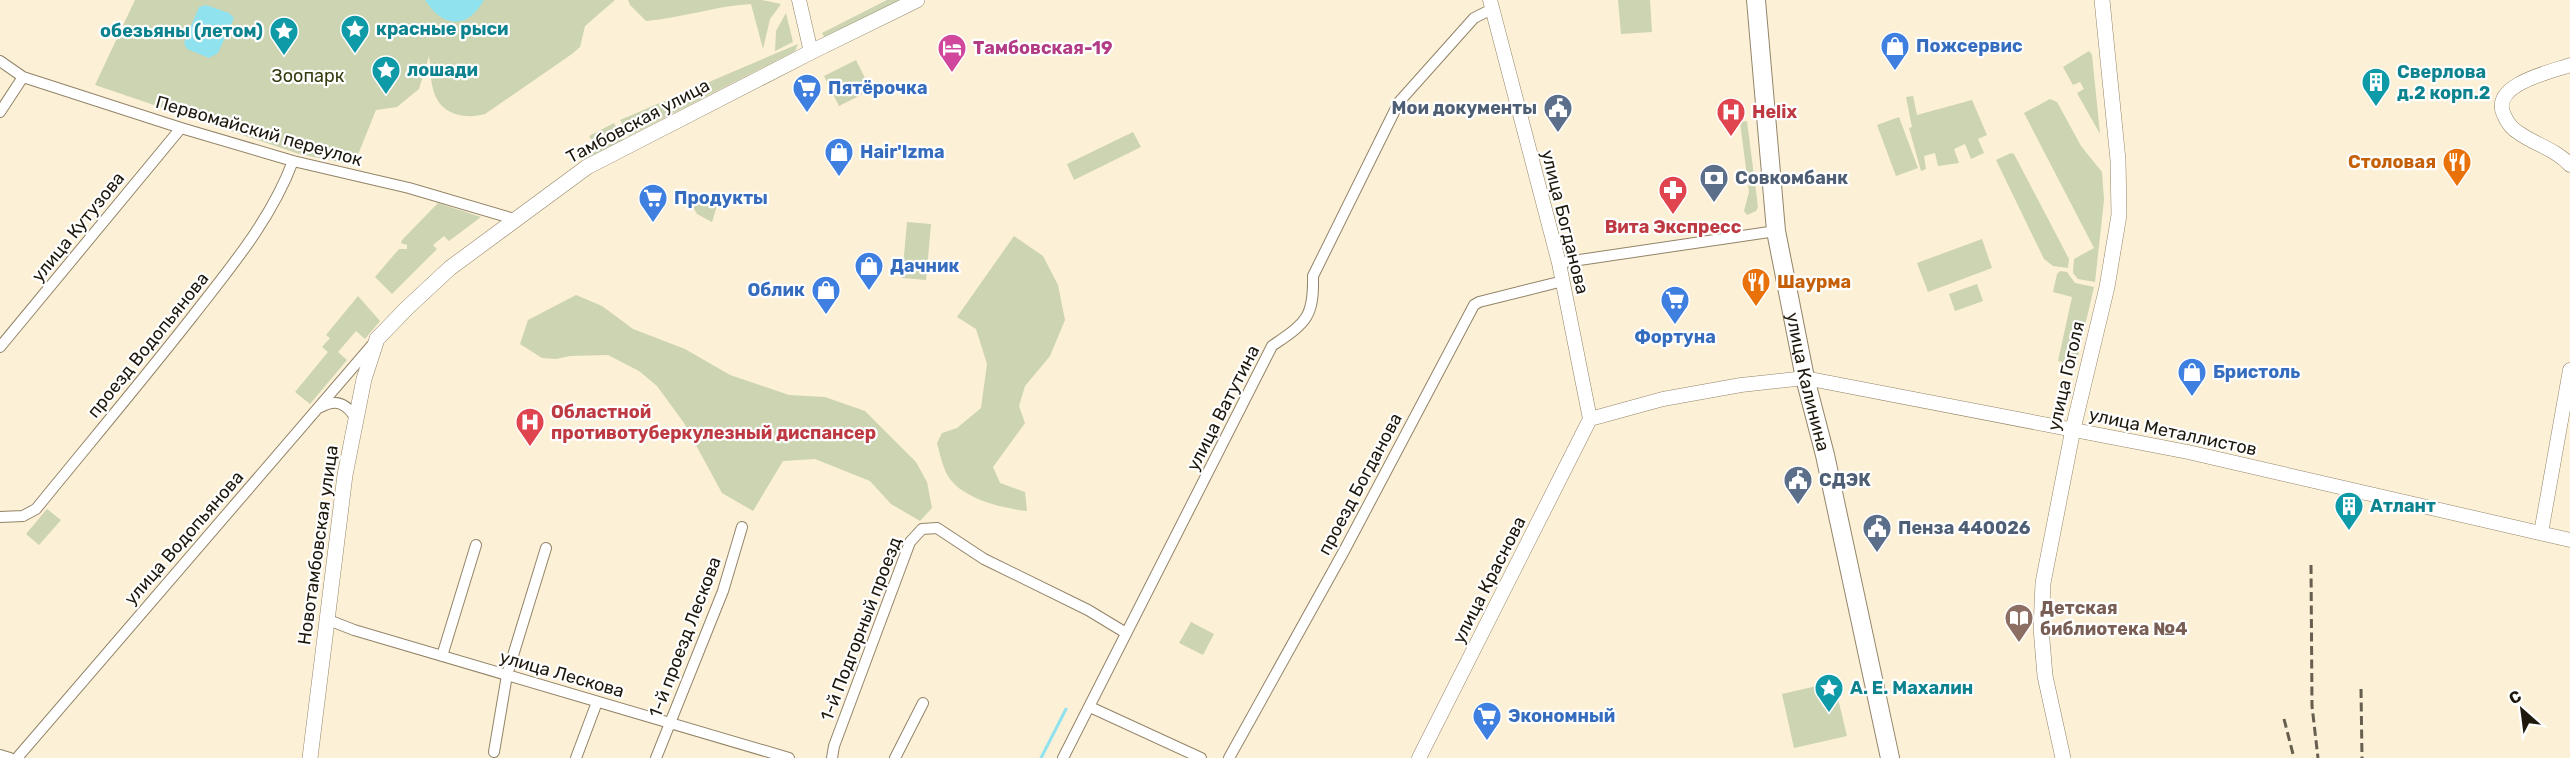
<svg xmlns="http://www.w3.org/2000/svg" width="2570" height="758" font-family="Rubik,sans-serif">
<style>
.green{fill:#ccd4b1}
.water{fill:#90e2ee}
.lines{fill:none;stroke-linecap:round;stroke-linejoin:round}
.stream{stroke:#90e2ee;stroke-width:3}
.minor-casing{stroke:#938468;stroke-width:12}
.tertiary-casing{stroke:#938468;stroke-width:15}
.secondary-casing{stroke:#938468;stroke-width:16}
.primary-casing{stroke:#938468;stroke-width:20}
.minor{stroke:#fff;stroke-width:10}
.tertiary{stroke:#fff;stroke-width:14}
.secondary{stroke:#fff;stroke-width:15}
.primary{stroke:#fff;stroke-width:18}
.rail{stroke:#665e4e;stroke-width:3;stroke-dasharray:9 4.5;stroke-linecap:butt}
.labels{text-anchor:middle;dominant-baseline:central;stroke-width:4.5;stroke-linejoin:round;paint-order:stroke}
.culture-label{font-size:18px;font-weight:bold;fill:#0d838f;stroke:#fff;text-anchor:start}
.shop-label{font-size:18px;font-weight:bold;fill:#366cbe;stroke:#fff;text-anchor:start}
.hotel-label{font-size:18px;font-weight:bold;fill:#b23c85;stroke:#fff;text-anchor:start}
.park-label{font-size:18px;fill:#353c0f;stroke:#fff}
.service-label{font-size:18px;font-weight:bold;fill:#4e5e75;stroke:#fff;text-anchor:start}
.health-label{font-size:18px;font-weight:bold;fill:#be3a42;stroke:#fff;text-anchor:start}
.street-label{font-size:18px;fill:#1d170c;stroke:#fff}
.food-label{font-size:18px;font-weight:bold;fill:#c56008;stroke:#fff;text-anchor:end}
.education-label{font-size:18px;font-weight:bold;fill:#785e54;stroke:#fff;text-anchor:start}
</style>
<rect width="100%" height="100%" fill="#fcf0d7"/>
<path class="green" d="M135,0H615L585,26L580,47L572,54L485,114C463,120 439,114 433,89C430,78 431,66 429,56L419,89L397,107L376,110L355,162L349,164L299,154L95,85Z
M628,0H762L781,4L770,19L763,49L751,4C715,6 682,18 646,21L630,5Z
M887,0H902L824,37L822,33Z
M1618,0H1650L1652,32L1621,34Z
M786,13L793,42L775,51L776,31Z
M798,44L795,51L629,136L620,120Z
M2089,51L2092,55L2100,134L2077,93L2084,89L2080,82L2073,85L2063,67Z
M856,60L871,90L839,106L824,76Z
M1913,96L1917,115L1972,100L1987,135L1978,139L1984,153L1971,159L1965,144L1954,149L1959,163L1938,166L1935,153L1924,156L1926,169L1921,171L1909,128L1912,127L1906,97Z
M2050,99L2057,102L2081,146L2102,172L2104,200L2095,282L2078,279L2073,273L2074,259L2094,248L2024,113Z
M1899,117L1918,168L1896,176L1877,125Z
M1747,121L1758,207L1756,211L1747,215L1744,211L1749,192L1740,122Z
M614,123L623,140L585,159L581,152L594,145L589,136Z
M1133,132L1141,147L1074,180L1067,164Z
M2011,153L2014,154L2069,259L2068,268L2053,266L2044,259L1996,160Z
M711,195L717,206L712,222L697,214L692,205Z
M438,203L481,217L449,241L444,236L433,245L437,249L392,294L375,277L399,249H407V245L401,243L402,240Z
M907,222L931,224L926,280L902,278Z
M1014,236L1043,256L1058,285L1065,320L1050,356L1025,386L1019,406L1025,423L993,467L1000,483L1025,492L1027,511C1003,508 966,500 950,479C943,470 940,454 937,443L942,433L957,428L981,408L987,364L976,329L957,317Z
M1982,239L1992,268L1928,292L1917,263Z
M2060,271L2067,272L2075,283L2094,287L2076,365L2058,361L2072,297L2053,292L2057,274Z
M1977,284L1983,301L1955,311L1949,294Z
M576,295L602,306L633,329L685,349L730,375L789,395L825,397L865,411L916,462L927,482L932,508L920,521L891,504L870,481L815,459L783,461L753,511L722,493L684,423L657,386L639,371L608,355L570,356L556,359L542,358L520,344L528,320Z
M358,296L380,321L365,339L356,331L338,352L347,360L310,404L295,392L328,352L322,347L330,338L326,335Z
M47,509L61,520L39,545L26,534Z
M1191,622L1214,634L1203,655L1179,643Z
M1834,682L1847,736L1794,748L1782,694Z"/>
<path class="water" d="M425,0H484C467,30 443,28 425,0Z
M206,5L229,13L234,18L218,53L209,58L187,49L184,43L199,7Z"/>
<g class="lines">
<path class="stream" d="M1041,758L1066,709"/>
<g class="minor-casing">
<path id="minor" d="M0,61L23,77L181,128L293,161L409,188L514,219
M0,112L23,77
M1559,263L1776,231
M0,347L181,128
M321,407C337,398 347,404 356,419
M0,517L23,516L36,509C88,445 141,382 192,317C230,268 271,220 293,161
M326,619L354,630L789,758
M442,656L476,545
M1090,707L1201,758
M494,752L507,675L546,548
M0,755L10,758
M17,758L373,344
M576,758L597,702
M656,758L723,591L742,527
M832,758L834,746L910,542L922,529L937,528L984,559L1088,610L1126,633
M895,758L923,703
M1063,758L1272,346C1305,323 1314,319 1313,276L1399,102L1474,18L1492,9
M1229,758L1344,551L1474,305L1479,302L1563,281"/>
</g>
<g class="tertiary-casing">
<path id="tertiary" d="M799,0L811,52
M1490,0L1559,263L1590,419
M2570,65C2550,72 2489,85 2504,115C2507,122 2512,129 2519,133C2536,145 2555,149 2570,165
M1590,419L1663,399L1741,385L1805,378L2188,452L2570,540
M2541,533L2570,370
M1419,758L1590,419"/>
</g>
<g class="secondary-casing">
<path id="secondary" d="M310,758L345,475L364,379L377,339L407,308L450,268L587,167L811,52L917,0
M2063,758L2045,676L2041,628L2043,583L2073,429L2107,287L2119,215L2118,160L2102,0"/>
</g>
<g class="primary-casing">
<g id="primary">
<path id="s1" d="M1756,0L1776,231L1805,378L1825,455L1890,758"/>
</g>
</g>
<use href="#minor" class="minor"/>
<use href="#tertiary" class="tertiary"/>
<use href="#secondary" class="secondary"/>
<use href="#primary" class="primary"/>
<path class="rail" d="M2311,565L2312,706L2318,758
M2361,689L2362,758
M2284,719L2294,758"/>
</g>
<defs>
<g id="sight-pin" transform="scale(1.5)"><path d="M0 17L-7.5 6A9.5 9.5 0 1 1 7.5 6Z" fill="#0f9aa8" stroke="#fff"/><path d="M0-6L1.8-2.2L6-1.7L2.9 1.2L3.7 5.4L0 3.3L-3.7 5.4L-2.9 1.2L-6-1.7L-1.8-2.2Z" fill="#fff"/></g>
<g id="shop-pin" transform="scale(1.5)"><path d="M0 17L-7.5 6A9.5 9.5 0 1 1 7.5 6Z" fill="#3f7fe0" stroke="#fff"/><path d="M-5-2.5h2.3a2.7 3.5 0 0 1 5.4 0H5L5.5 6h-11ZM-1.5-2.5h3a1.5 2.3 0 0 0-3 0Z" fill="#fff"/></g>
<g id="hotel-pin" transform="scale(1.5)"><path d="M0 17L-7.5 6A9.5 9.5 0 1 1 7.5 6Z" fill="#d1479c" stroke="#fff"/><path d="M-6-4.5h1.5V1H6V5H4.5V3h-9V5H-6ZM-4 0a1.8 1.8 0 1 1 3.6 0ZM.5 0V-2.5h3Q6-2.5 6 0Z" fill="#fff"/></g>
<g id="building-pin" transform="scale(1.5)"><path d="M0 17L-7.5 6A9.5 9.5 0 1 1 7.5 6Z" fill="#0f9aa8" stroke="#fff"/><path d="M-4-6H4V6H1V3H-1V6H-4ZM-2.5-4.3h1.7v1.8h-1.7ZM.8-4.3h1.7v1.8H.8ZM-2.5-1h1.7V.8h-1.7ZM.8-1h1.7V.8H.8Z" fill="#fff"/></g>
<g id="supermarket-pin" transform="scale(1.5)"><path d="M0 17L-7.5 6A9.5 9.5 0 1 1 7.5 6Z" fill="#3f7fe0" stroke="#fff"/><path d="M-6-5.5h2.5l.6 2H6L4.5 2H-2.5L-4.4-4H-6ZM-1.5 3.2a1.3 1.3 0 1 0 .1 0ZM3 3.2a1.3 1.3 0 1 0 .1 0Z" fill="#fff"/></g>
<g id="civic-pin" transform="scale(1.5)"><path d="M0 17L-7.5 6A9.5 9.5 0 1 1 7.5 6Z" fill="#5c6f8a" stroke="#fff"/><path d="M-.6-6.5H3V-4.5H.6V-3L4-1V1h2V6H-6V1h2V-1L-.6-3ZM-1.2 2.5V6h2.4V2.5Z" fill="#fff"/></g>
<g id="hospital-pin" transform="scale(1.5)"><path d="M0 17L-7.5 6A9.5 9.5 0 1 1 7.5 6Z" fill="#e0444e" stroke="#fff"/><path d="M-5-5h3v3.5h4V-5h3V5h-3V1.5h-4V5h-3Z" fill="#fff"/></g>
<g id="restaurant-pin" transform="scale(1.5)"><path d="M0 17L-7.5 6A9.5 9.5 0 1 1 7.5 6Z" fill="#e8710a" stroke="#fff"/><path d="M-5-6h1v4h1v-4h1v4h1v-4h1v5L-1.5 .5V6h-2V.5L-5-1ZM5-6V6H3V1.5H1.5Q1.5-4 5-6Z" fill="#fff"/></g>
<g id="bank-pin" transform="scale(1.5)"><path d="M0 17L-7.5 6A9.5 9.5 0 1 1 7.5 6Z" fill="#5c6f8a" stroke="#fff"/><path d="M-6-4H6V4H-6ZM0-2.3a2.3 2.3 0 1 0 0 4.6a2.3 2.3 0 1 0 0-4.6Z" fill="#fff"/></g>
<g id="pharmacy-pin" transform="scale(1.5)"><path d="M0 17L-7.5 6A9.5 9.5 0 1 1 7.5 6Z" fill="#e0444e" stroke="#fff"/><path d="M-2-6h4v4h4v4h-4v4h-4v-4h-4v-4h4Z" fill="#fff"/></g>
<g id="library-pin" transform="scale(1.5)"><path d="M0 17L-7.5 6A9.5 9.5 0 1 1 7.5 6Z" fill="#8d6e63" stroke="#fff"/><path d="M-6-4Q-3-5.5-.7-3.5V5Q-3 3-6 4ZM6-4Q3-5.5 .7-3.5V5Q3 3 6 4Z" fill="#fff"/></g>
</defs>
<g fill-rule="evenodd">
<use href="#sight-pin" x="355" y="29"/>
<use href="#sight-pin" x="284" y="31"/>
<use href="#shop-pin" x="1895" y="46"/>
<use href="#hotel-pin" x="952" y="48"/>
<use href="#sight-pin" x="386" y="70"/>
<use href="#building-pin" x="2376" y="82"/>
<use href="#supermarket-pin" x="807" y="88"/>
<use href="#civic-pin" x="1558" y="108"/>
<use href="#hospital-pin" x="1731" y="112"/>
<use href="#shop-pin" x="839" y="152"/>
<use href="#restaurant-pin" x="2457" y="162"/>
<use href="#bank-pin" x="1714" y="178"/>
<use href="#pharmacy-pin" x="1673" y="190"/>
<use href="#supermarket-pin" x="653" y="198"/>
<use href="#shop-pin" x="869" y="266"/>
<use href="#restaurant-pin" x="1756" y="282"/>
<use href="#shop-pin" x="826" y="290"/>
<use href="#supermarket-pin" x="1675" y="300"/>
<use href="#shop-pin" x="2192" y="372"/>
<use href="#hospital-pin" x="530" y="422"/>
<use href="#civic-pin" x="1798" y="480"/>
<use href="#building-pin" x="2349" y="506"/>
<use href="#civic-pin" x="1877" y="528"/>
<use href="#library-pin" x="2019" y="618"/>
<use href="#sight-pin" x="1829" y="688"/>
<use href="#supermarket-pin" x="1487" y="716"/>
</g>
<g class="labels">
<g class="culture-label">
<text x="376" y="29">красные рыси</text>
<text x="263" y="31" text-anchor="end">обезьяны (летом)</text>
<text x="407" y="70">лошади</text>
<text x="2397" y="72">Сверлова<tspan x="2397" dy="21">д.2 корп.2</tspan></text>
<text x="2370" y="506">Атлант</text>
<text x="1850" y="688">А. Е. Махалин</text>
</g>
<g class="shop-label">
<text x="1916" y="46">Пожсервис</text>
<text x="828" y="88">Пятёрочка</text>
<text x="860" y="152">Hair'Izma</text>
<text x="674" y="198">Продукты</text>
<text x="890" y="266">Дачник</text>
<text x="805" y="290" text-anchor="end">Облик</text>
<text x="1675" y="337" text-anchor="middle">Фортуна</text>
<text x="2213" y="372">Бристоль</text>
<text x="1508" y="716">Экономный</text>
</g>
<g class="hotel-label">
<text x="973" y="48">Тамбовская-19</text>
</g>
<g class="park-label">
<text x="308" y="76">Зоопарк</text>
</g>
<g class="service-label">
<text x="1537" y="108" text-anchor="end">Мои документы</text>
<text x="1735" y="178">Совкомбанк</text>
<text x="1819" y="480">СДЭК</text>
<text x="1898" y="528">Пенза 440026</text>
</g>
<g class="health-label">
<text x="1752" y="112">Helix</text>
<text x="1673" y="227" text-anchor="middle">Вита Экспресс</text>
<text x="551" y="412">Областной<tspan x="551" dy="21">противотуберкулезный диспансер</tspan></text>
</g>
<g class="street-label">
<text transform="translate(638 121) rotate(-28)">Тамбовская улица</text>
<text transform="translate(259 131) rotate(16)">Первомайский переулок</text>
<text transform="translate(1565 222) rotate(76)">улица Богданова</text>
<text transform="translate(78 227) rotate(-51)">улица Кутузова</text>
<text transform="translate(148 345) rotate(-51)">проезд Водопьянова</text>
<text transform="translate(2066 376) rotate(-77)">улица Гоголя</text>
<text stroke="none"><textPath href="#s1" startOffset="386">улица Калинина</textPath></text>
<text transform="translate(1223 408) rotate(-63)">улица Ватутина</text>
<text transform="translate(2173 432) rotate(12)">улица Металлистов</text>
<text transform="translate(1360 484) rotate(-62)">проезд Богданова</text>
<text transform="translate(184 538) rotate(-49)">улица Водопьянова</text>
<text transform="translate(318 545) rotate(-82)">Новотамбовская улица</text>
<text transform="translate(1489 580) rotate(-63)">улица Краснова</text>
<text transform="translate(861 629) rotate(-69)">1-й Подгорный проезд</text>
<text transform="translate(685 637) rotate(-69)">1-й проезд Лескова</text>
<text transform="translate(562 674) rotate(16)">улица Лескова</text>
</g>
<g class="food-label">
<text x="2436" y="162">Столовая</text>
<text x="1777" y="282" text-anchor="start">Шаурма</text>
</g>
<g class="education-label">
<text x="2040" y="608">Детская<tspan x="2040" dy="21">библиотека №4</tspan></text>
</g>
</g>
<g transform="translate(2522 710) rotate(332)" stroke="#ffffff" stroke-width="4.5" paint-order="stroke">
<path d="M0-4.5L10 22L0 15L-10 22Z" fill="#1d170c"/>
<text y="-9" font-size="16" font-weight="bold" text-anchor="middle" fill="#1d170c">С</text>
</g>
</svg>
